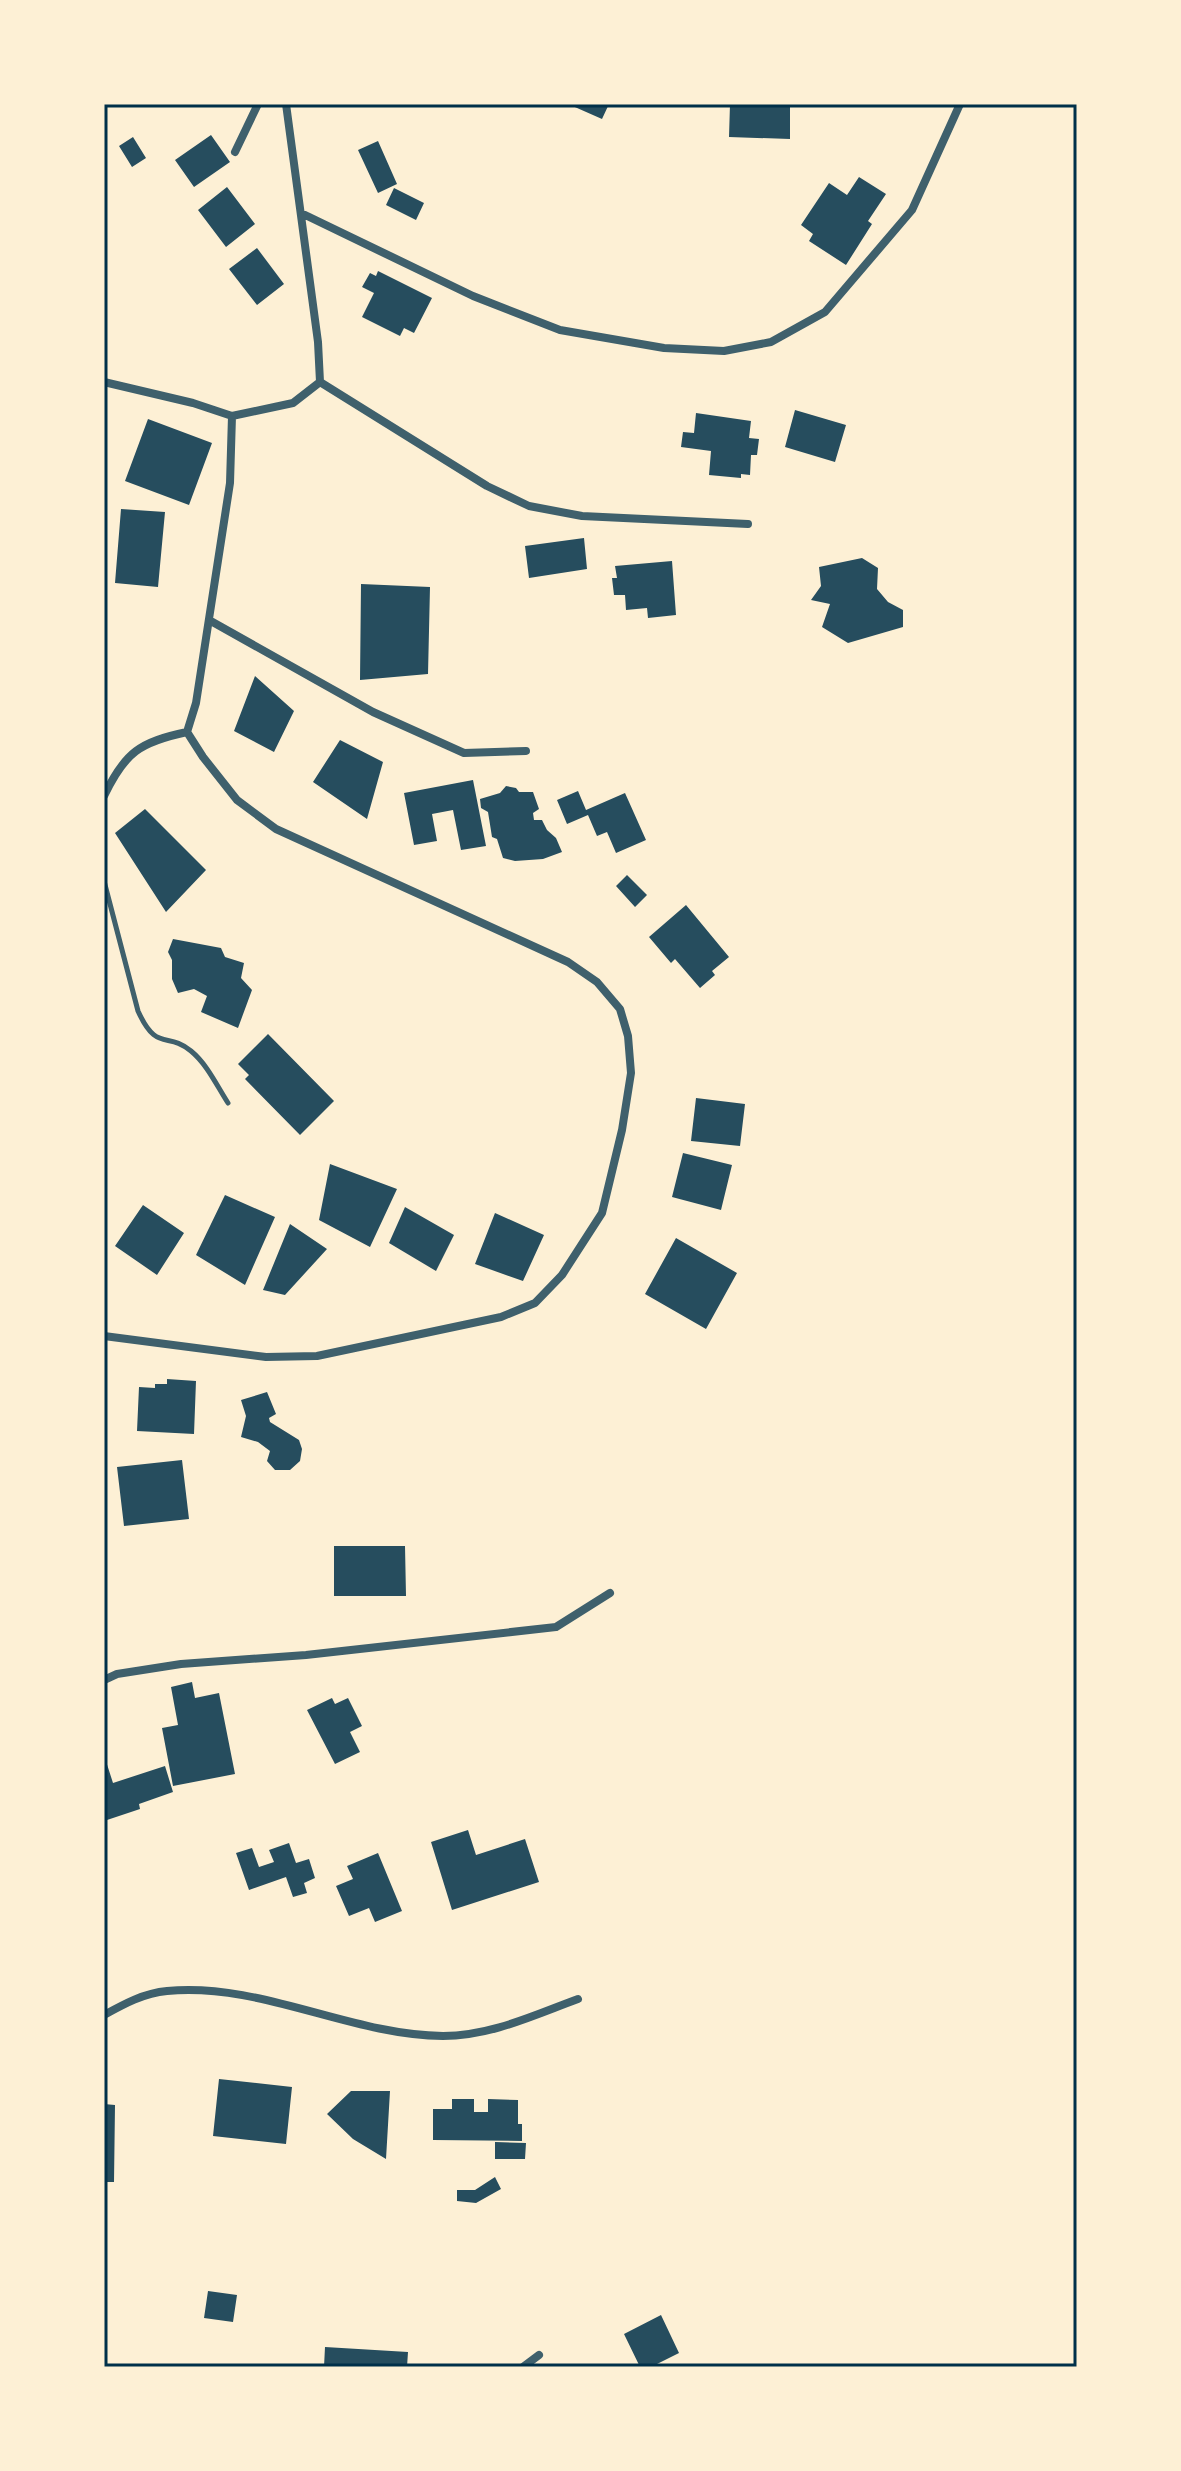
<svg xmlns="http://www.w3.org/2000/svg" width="1181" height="2471" font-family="Overpass,sans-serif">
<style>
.building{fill:#264d5e}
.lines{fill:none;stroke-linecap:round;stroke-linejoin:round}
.service{stroke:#3f606c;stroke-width:5}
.minor{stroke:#3f606c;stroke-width:8}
.neatline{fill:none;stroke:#003049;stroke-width:3}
</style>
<rect width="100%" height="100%" fill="#fdf0d5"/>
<path class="building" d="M568,104H609L602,119Z
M730,104H790V139L729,137Z
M211,135L230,162L194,187L175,160Z
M133,137L146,158L132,167L119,146Z
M378,141L397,184L378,193L358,150Z
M859,177L886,194L868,221L872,224L846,265L809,241L813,234L801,225L829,183L847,195Z
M227,187L255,224L226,247L198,210Z
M394,188L424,203L416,220L386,205Z
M257,248L284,284L257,305L229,269Z
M378,271L432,298L414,333L404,328L400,336L362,317L374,293L362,287L370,273L376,276Z
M795,410L846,425L835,462L785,447Z
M696,413L751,421L749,438L759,439L757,455H751L750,475L741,474V478L709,475L711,451L681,447L683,432L694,433Z
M148,419L212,443L189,505L125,481Z
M121,509L165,512L158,587L115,583Z
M584,538L587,569L529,578L525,546Z
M862,558L878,568L877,589L888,602L903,610V627L848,643L822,627L830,604L811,600L821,586L819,567Z
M672,561L676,615L648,618L647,608L626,610L625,595H614L612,578H617L615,566Z
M361,584L430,587L428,674L360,680Z
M255,676L294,711L274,752L234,731Z
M340,740L383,762L367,819L313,782Z
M473,780L486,846L461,850L453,810L432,814L437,841L414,845L404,793Z
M506,786L516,788L519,792H533L539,809L533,813L534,820H542L547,830L556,838L562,852L543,859L515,861L503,858L497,839L492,837L488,812L481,808L480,799L500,793Z
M578,791L586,810L625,793L646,840L616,853L607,832L597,836L588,815L567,824L557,800Z
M145,809L206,870L166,912L115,833Z
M627,875L647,895L635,907L616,886Z
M686,905L729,957L712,971L715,975L700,988L675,959L671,963L649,937Z
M173,939L221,948L225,957L244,963L241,978L252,990L238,1028L201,1012L207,996L194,989L178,993L172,979V960L168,952Z
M268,1034L334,1101L300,1135L245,1079L249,1075L238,1064Z
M696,1098L745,1104L740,1146L691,1141Z
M683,1153L732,1165L721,1210L672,1197Z
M330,1164L397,1189L370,1247L319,1220Z
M225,1195L275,1217L245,1285L196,1255Z
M143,1205L184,1233L157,1275L115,1246Z
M405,1207L454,1235L436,1271L389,1243Z
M495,1213L544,1235L523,1281L475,1264Z
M290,1224L327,1249L285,1295L263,1290Z
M676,1238L737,1273L706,1329L645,1294Z
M167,1379L196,1381L194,1434L137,1431L139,1387L155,1388V1384H167Z
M267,1392L276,1414L269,1418L270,1422L299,1440L302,1449L300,1461L290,1470H275L267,1461L270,1451L258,1442L241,1437L246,1416L241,1400Z
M182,1460L189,1519L124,1526L117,1467Z
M334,1546H405L406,1596H334Z
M192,1682L195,1698L219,1693L235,1774L173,1786L162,1728L178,1725L171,1687Z
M332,1698L335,1704L348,1698L362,1726L350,1732L360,1752L335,1764L307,1710Z
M104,1755L113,1783L165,1766L173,1792L139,1804L140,1809L104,1821Z
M468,1830L476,1855L525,1839L539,1882L452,1910L431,1842Z
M289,1843L296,1863L309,1859L315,1878L304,1883L307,1893L293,1897L286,1877L249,1890L236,1853L252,1848L259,1867L274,1862L269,1850Z
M378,1853L402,1911L375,1922L369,1908L349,1916L336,1886L353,1879L347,1866Z
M219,2079L292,2087L286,2144L213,2136Z
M351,2091H390L386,2159L353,2139L327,2114Z
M452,2099H474V2112H488V2099L518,2100V2124H522V2141L433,2140V2109H452Z
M104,2104L115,2105L114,2182H104Z
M495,2142L526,2143L525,2159H495Z
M495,2177L501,2189L476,2203L457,2201V2190H475Z
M208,2291L237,2295L233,2322L204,2318Z
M661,2315L679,2353L651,2367H640L624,2334Z
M325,2347L408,2352L407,2367H324Z"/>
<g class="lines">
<path class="service" d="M104,881L138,1011C157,1053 167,1031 191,1051C207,1064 217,1086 228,1103"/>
<path class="minor" d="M235,152L258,104
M301,213L473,296L560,330L664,348L724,351L771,342L825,312L912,210L960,104
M104,382L193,403L232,416L293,403L320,382L318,342L286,104
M320,382L487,486L529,506L582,516L748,524
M209,620L373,712L464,753L526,751
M104,796C125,752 140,742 187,732
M104,1336L266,1357L317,1356L501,1317L535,1303L562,1275L602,1213L622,1130L631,1073L628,1036L620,1009L597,982L568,962L276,829L237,800L203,757L187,732L196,703L230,483L232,416
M104,1680L117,1674L181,1664L306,1655L556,1627L610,1593
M104,2015C124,2004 144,1993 167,1991C261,1982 349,2035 443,2036C491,2036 534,2015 578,1999
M523,2367L539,2355"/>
</g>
<rect width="1181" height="2471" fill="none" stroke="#fdf0d5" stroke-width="212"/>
<rect x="106" y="106" width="969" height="2259" class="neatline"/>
</svg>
